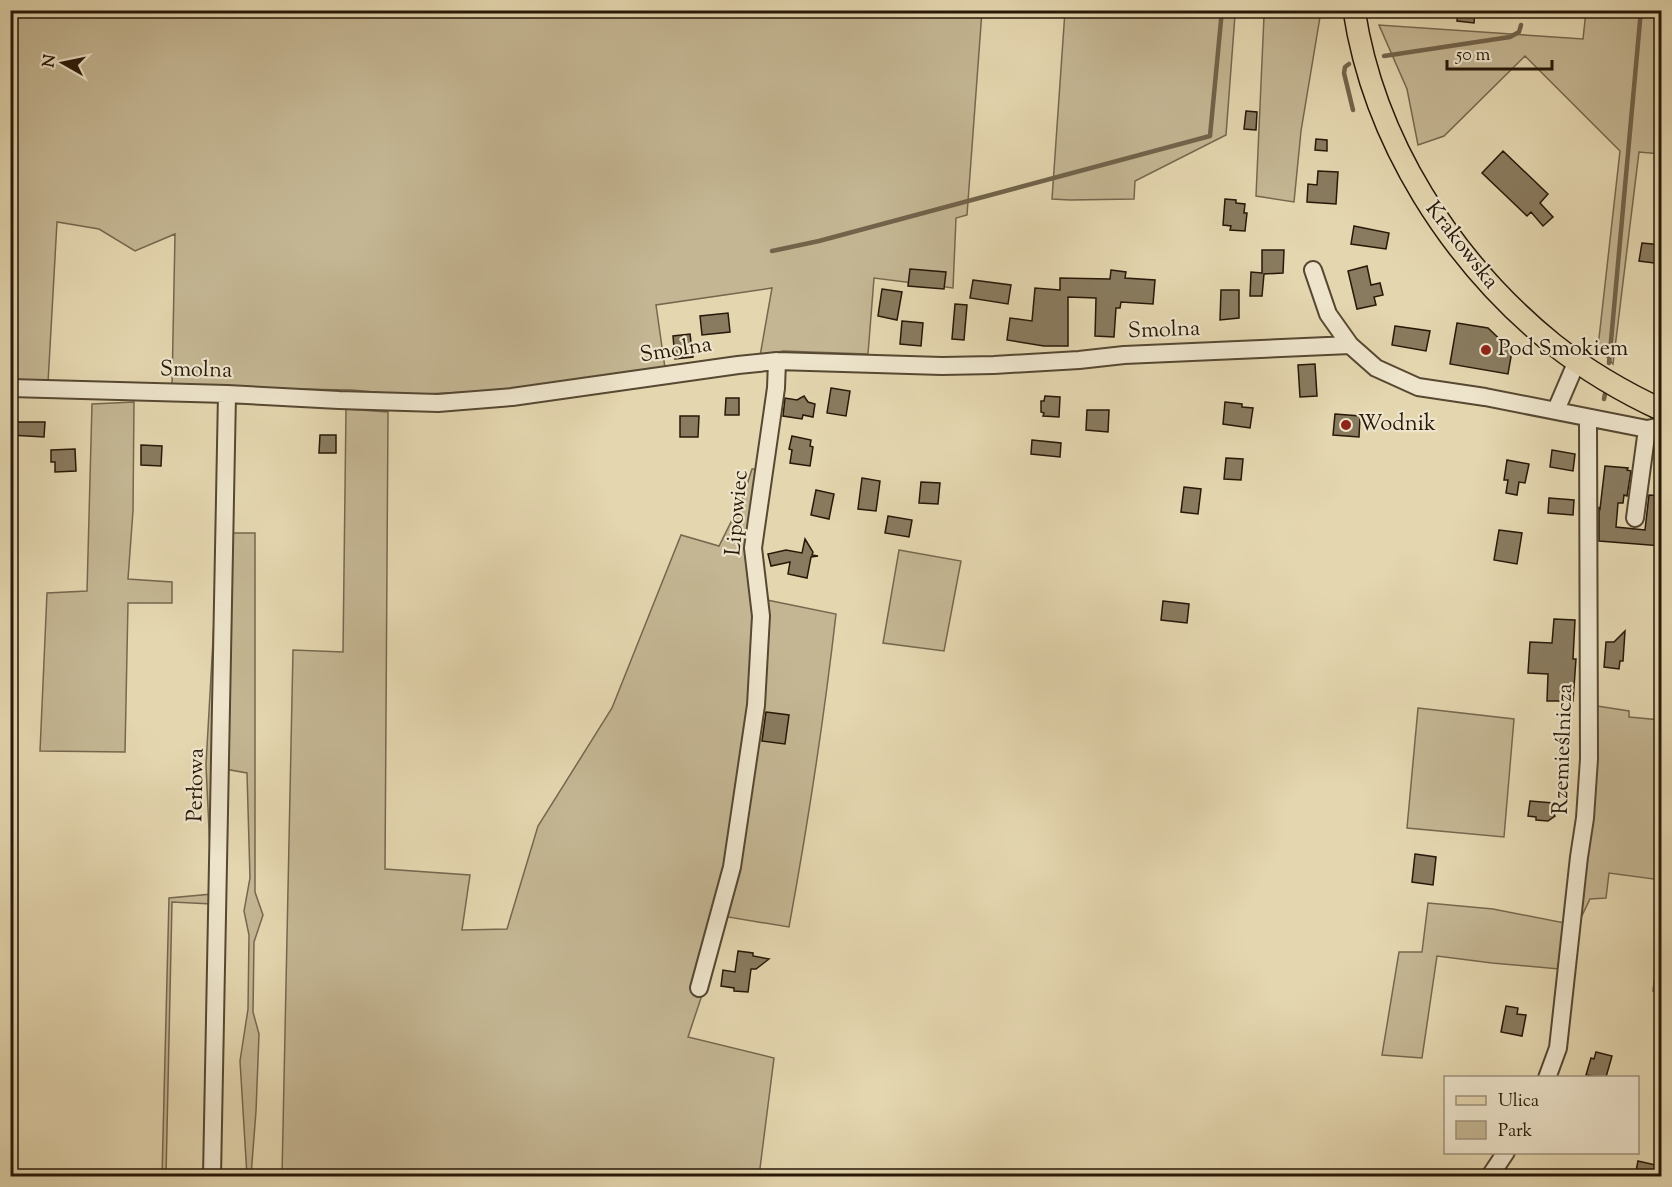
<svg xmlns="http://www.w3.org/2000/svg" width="1672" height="1187" font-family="'Sorts Mill Goudy',serif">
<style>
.green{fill:#c4b693;stroke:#76674e;stroke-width:1.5}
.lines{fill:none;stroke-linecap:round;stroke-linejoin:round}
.stream{stroke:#72634a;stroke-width:4.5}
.building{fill:#897b5f;stroke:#271808;stroke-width:1.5}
.minor-casing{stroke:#564832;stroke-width:20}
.major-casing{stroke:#271808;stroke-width:24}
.minor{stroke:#ede4cb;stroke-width:16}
.major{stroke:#e4d6af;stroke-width:21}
.poi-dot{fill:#8f2418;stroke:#ede4cb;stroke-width:2}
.labels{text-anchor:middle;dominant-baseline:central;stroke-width:4.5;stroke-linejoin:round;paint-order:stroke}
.street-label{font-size:22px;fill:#271808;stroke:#ede4cb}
.poi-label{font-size:22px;fill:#271808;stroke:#ede4cb;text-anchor:start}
</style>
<rect width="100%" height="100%" fill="#e4d6af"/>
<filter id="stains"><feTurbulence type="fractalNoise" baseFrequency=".00333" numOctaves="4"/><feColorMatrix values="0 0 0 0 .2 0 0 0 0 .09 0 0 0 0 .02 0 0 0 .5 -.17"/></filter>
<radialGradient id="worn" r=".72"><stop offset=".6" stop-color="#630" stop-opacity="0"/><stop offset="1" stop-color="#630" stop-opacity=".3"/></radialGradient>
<path class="green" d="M10,11H982L967,215L956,218L953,288L874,278L868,354L783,351L760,356L772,288L656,305L665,368L508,390L405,395L352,390L172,387L175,234L135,251L99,229L57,222L48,383L11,380Z
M1065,11H1321L1301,131L1294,202L1256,196L1264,16L1235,15L1226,135L1135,181L1134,199L1070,200L1052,199Z
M1586,11H1661V154L1639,152L1613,364L1598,347L1620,151L1525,56L1444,136L1418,145L1407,89L1379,25L1583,39Z
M134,402L133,511L128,579L172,582V603H128L125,752L40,751L47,593L87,591L92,404Z
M346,409L388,412L385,869L470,875L462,930L507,929L538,826L612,708L681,535L719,546L742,500L752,469H758L753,687L726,863L691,991L702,995L688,1037L774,1058L759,1176H282L293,650L343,652Z
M219,533H255V892L263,915L254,942L253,1012L259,1034L256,1111L251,1176H247L240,1061L248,1009L249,935L244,911L250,878L247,773L213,767L217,894L210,1082L208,1176H207L212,904L172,902L166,1176H162L169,898L212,894L206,765Z
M899,550L961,561L944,651L883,643Z
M767,600L836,614C824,719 808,823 789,927L728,917L736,869Z
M1597,706L1629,711V717L1661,720V880L1609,873L1606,898L1590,899L1578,924Z
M1418,708L1514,719L1504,837L1407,828Z
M1428,903L1493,909L1565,923L1559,969L1492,963L1437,956L1422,1058L1382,1055L1399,952H1422Z
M1661,928V993L1653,991Z"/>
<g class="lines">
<path class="stream" d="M1523,12V10
M1384,56L1510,37L1519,32L1521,25
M1349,64L1345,67L1344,73L1353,110
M772,251L819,241L1210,136L1222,10
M1609,363L1641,10
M1604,399L1605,394"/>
</g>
<path class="building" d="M1458,10H1475L1474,23L1457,21Z
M1246,111L1257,112L1256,130L1244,129Z
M1316,139L1327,140V151L1315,150Z
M1503,151L1548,194L1540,203L1553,217L1543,226L1531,212L1527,216L1482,173Z
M1318,171L1338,172L1336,204L1307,202L1308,184L1317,185Z
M1225,199L1236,200V203L1245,204L1244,213H1247L1245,231L1230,230L1231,226L1223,225Z
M1354,226L1389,233L1386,249L1351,244Z
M1642,243L1662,245V264L1639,261Z
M1262,250H1284L1283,273L1264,274L1262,296H1250L1251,272L1262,273Z
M1367,266L1371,285L1380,283L1383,295L1374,297L1376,305L1357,309L1348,271Z
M910,269L946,272L944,289L908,286Z
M1111,270L1126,272L1125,278L1155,280L1153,304L1121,302L1120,308H1116L1114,337L1095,336L1096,298L1068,297V346H1044L1007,340L1010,318L1032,321L1035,288L1060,290V278L1110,279Z
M973,280L1011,285L1008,304L970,298Z
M882,289L902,292L897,320L878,316Z
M1221,290H1239V318L1220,320Z
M955,304L967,305L964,340L952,339Z
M728,313L730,332L702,335L700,316Z
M902,321L923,323L921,346L900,344Z
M1457,323L1488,328L1512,351L1508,374L1450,364Z
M1395,326L1430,331L1426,351L1392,345Z
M690,334L693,357L675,359L673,336Z
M1315,364L1317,396L1300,397L1298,365Z
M831,388L850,391L846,416L827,413Z
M804,396L808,402L815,404L813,417L803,415L802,419L783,416L785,398L797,400Z
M1045,396L1060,397L1059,417L1043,416L1044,413L1041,412V401H1044Z
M726,398H739V415H725Z
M1225,402L1242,404V407L1253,408L1250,428L1223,424Z
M1087,410H1109L1108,432L1086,430Z
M1335,414L1360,416L1359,437L1333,435Z
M680,416H699L698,437H680Z
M10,422H45L44,437L10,435Z
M320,435H336V453H319Z
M792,436L811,440L810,446L813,447L810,466L790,463L792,450L789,449Z
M1032,440L1061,443L1060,457L1031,454Z
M141,445L162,446L161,466L141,465Z
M75,449L76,471L55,472V462H51V450Z
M1552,450L1575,454L1573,471L1550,467Z
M1226,458L1243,459L1241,480L1224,479Z
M1507,460L1529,464L1525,483L1519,482L1517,495L1506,493L1508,480H1504Z
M1605,466L1628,468L1627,470L1631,471L1627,496L1624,495L1623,503H1618L1616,527L1645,530L1649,495L1662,496L1660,528L1662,529V546L1599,541V508L1600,509Z
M862,478L880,481L876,511L858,509Z
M921,482L940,483L938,504L919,503Z
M1184,487L1201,489L1198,514L1181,512Z
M816,490L834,494L829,519L811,515Z
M1549,498L1574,500L1573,515L1548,513Z
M888,516L912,520L909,537L885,533Z
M1499,530L1522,533L1517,564L1494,560Z
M805,539L813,552L812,555L818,556L811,557L807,578L788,574L790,562L771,566L768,554L786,550L802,553Z
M1163,601L1189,604L1187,623L1161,620Z
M1554,619L1575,620L1573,659H1576L1573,701H1547L1548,674L1528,673L1530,642L1552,643Z
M1625,631L1623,661H1620L1619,669L1604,667L1606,642H1614Z
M766,712L789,715L785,744L762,741Z
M1530,801L1553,803L1552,812L1555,816L1548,821L1536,820V817L1528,816Z
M1415,854L1436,857L1433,885L1412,882Z
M738,951L753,953V956L769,959L756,969H751L748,992L734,991V988L721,986L723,970L735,972Z
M1506,1006L1518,1008L1517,1014L1526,1015L1522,1036L1501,1032Z
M1596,1052L1612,1056L1606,1077H1597L1586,1075L1591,1058L1594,1059Z
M1638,1161L1660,1166L1657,1176H1635Z"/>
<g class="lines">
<g class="minor-casing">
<path id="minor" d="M1313,270L1328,314L1350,345L1376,368L1418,387L1485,397L1647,429L1662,426
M10,388L227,394L339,400L438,403L512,397L738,365L777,361L942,366L994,365L1079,360L1124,355L1350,345
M1556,410L1577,361
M1635,518L1647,429
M699,988L732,867L756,705L761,616L753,548L776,388L777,361
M1547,1078L1558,1048L1579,857L1585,818L1589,759L1588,418
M212,1176L227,394
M1490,1176L1506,1152"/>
</g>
<g class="major-casing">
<path id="major" d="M1354,10C1374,141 1451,261 1553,344C1586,370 1623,392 1662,410"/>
</g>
<use href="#minor" class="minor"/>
<use href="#major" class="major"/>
</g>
<g class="poi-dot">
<circle cx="1486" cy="350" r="6"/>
<circle cx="1346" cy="425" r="6"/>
</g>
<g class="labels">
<g class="street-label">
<text transform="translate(1461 246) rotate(52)">Krakowska</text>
<text transform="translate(1164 331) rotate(-2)">Smolna</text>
<text transform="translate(676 351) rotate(-9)">Smolna</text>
<text transform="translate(196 371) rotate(1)">Smolna</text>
<text transform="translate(738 513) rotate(-85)">Lipowiec</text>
<text transform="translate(1564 749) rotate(-88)">Rzemieślnicza</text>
<text transform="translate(197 785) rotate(-89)">Perłowa</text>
</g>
<g class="poi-label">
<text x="1498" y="350">Pod Smokiem</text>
<text x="1358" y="425">Wodnik</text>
</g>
</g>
<rect width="1672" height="1187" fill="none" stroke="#e4d6af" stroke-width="36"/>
<rect x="12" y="12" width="1648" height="1163" fill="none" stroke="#271808" stroke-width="3"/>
<rect x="18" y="18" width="1636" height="1151" fill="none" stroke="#271808" stroke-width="1.5"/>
<rect x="1444" y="1076" width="195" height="78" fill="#ede4cb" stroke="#9e927d" stroke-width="1.5"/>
<rect x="1456" y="1096" width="30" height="9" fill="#e4d6af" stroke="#9e927d" stroke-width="1.5"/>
<text x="1498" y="1106" font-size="18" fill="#271808">Ulica</text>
<rect x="1456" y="1121" width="30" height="18" fill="#c4b693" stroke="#9e927d" stroke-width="1.5"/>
<text x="1498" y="1136" font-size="18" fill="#271808">Park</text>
<g transform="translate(63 63) rotate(279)" stroke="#ede4cb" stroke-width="4.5" paint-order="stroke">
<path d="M0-4.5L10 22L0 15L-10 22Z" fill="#271808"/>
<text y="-9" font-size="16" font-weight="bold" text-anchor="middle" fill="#271808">N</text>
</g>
<path d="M1447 60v9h105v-9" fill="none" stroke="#271808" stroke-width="3"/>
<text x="1456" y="60" font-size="18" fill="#271808" stroke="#ede4cb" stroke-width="4.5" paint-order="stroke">50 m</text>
<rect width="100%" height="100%" filter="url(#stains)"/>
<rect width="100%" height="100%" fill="url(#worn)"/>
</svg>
